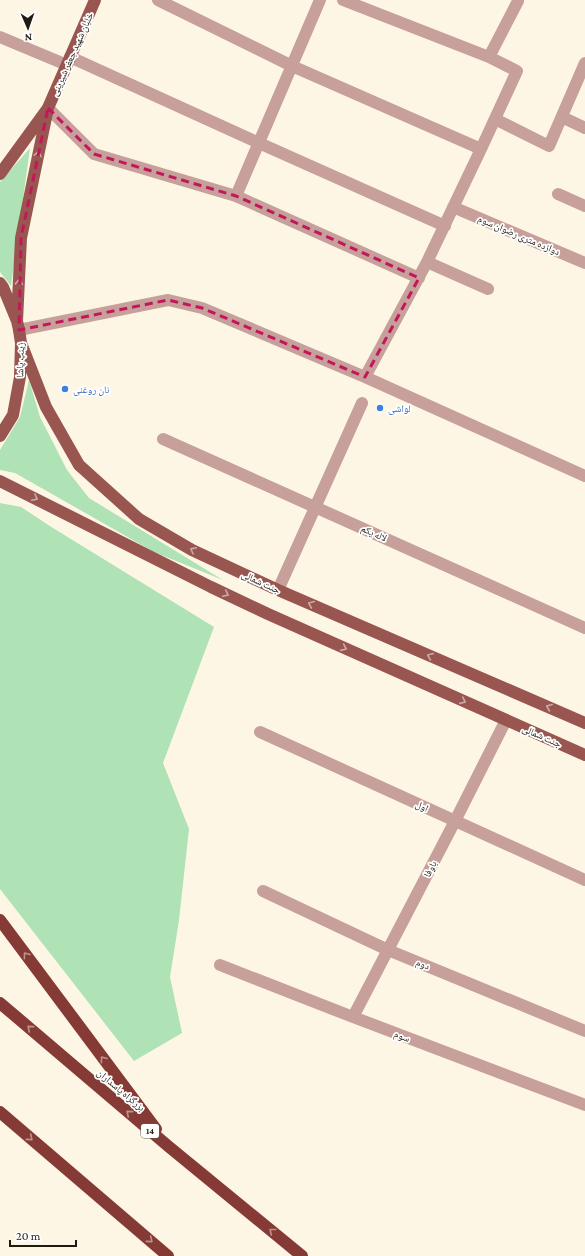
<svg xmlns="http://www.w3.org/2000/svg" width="585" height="1256" font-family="'Crimson Pro','Noto Naskh Arabic',serif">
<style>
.green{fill:#afe2b4}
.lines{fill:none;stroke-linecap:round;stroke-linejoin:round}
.minor{stroke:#c79f9b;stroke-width:12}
.major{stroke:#995550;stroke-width:12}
.highway{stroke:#863a35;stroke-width:12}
.oneway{stroke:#ccaaa8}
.oneway2{stroke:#bc9390}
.marked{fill:none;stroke:#c2185b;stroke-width:3;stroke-dasharray:8 5;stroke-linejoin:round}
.shop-dot{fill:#3f7fe0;stroke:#fff;stroke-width:1.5}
.labels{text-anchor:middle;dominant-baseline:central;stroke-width:3.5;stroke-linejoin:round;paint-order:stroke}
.shield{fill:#fff;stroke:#635f58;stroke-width:1}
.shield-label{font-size:9px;font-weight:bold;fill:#201b11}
.street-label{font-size:10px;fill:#201b11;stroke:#fff}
.shop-label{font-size:10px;fill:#366cbe;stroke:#fff;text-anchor:start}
</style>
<rect width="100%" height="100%" fill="#fef6e5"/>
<path class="green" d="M30,148L11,286L0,272V182Z
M29,380L40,417L67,470L89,498L223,580L154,552L15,473L0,470V450L20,417Z
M0,503L21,507L53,528L214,627L163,763L189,829L179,920L170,977L182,1033L134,1061L0,889Z"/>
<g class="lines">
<path class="minor" d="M158,0L292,66L481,149
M343,0L489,57
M0,37L67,65
M70,57L259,143L445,226
M48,108L94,154L236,196L419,278
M562,117L585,128
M495,119L549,146L585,63
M558,194L585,206
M236,196L320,0
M453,207L585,263
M427,262L488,289
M19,330L168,300L202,308L365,377L585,476
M365,377L427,262L481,149L517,71L489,57L518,1
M163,439L585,628
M278,590L362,403
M260,732L585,880
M263,891L388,950L585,1031
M220,965L353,1017L585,1105
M353,1017L455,821L506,720"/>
<path class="major" d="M48,108L95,0
M0,174L48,108L21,238L17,321
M0,283L3,287L17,321L19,330L21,343L20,377L13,415L0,436
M21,343L46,407L79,465L139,519L192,550L278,590L585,723
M0,481L211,587L268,614L585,755"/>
<path class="highway" d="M0,920L156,1129
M0,1003L168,1146L302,1256
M0,1112L168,1256"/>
</g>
<defs><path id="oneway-chevron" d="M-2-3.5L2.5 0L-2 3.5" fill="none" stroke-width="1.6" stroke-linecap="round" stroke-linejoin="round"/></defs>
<g class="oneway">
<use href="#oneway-chevron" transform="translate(38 154) rotate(-78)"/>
<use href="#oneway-chevron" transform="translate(19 282) rotate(-87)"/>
<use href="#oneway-chevron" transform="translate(35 498) rotate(27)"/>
<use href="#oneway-chevron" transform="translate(193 550) rotate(-153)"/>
<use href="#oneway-chevron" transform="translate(226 594) rotate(25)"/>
<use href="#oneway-chevron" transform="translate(311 604) rotate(-157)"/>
<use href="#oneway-chevron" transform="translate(344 648) rotate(24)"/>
<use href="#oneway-chevron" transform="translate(430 656) rotate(-157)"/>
<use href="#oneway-chevron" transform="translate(463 701) rotate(24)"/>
<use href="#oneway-chevron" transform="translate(549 707) rotate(-157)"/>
</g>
<g class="oneway2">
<use href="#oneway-chevron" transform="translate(26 955) rotate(-127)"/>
<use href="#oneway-chevron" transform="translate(30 1028) rotate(-140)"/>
<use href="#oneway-chevron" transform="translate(103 1059) rotate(-127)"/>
<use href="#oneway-chevron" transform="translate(129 1113) rotate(-140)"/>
<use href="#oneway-chevron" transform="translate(30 1138) rotate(40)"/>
<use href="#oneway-chevron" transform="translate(272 1231) rotate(-141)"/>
<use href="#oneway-chevron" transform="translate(150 1240) rotate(40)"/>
</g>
<path class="marked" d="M48,108L94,154L236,196L419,278L365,377L202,308L168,300L19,330L21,238Z"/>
<g class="shop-dot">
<circle cx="65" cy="389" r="4"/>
<circle cx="380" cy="408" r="4"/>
</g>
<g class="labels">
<rect class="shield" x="141" y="1124" width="18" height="14" rx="3"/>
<g class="shield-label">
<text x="150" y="1131">14</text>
</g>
<g class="street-label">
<text transform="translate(72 54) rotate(-66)">خلبان شهید جعفر شیرینی</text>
<text transform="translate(519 235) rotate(23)">دوازده متری رضوان سوم</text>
<text transform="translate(20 360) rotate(-89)">زینب پاشا</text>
<text transform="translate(374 533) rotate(24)">لاله یکم</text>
<text transform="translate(261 582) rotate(25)">جنت شمالی</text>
<text transform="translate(542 736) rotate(24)">جنت شمالی</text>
<text transform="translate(422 806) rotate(24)">اول</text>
<text transform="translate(430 869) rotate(-63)">باوفا</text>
<text transform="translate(423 964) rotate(22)">دوم</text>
<text transform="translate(402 1036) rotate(21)">سوم</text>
<text transform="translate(121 1090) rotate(40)">بزرگراه پاسداران</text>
</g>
<g class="shop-label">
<text x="73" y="389">نان روغنی</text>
<text x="388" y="408">لواشی</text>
</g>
</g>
<g transform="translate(28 28) rotate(178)" stroke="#ffffff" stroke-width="3" paint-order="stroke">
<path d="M0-3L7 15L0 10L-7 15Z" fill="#201b11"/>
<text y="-6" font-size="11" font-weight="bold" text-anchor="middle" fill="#201b11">N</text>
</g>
<path d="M10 1240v6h66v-6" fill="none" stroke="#201b11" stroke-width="2"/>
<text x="16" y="1240" font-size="12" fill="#201b11" stroke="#ffffff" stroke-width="3" paint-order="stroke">20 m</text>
</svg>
